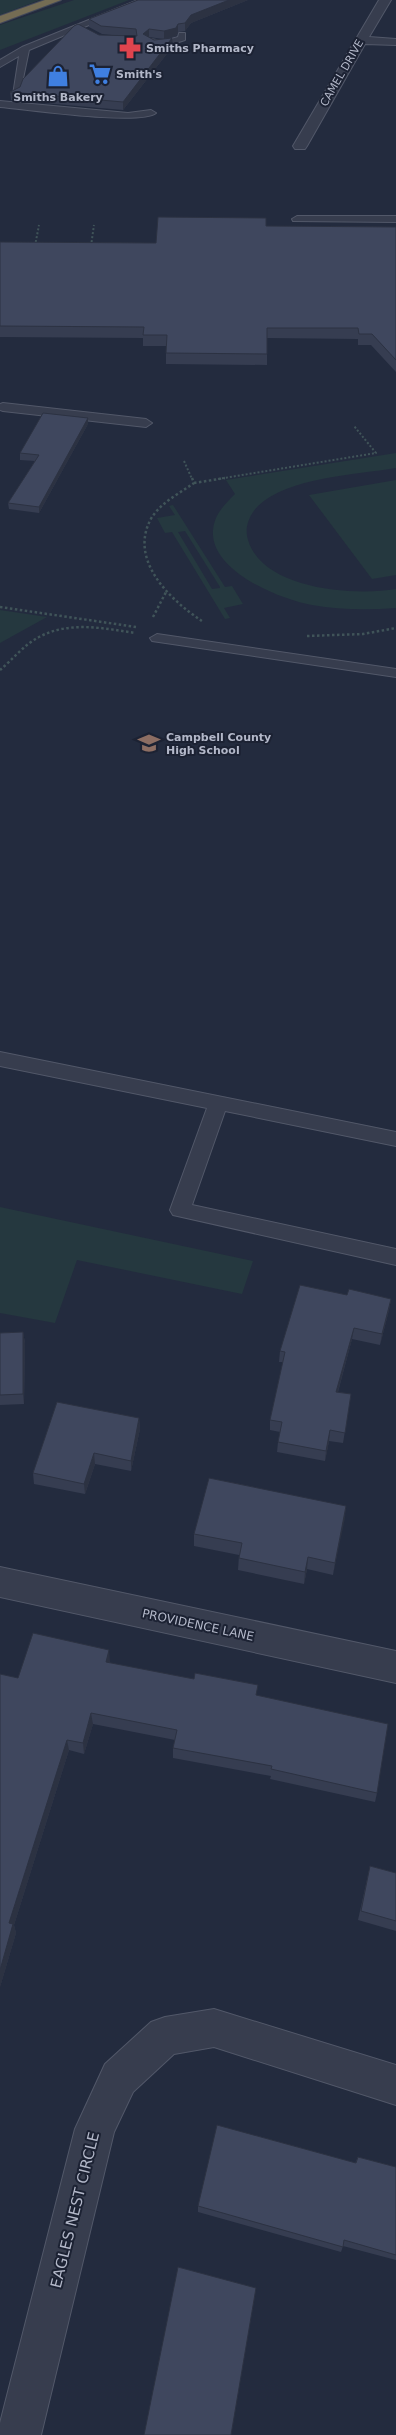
<svg xmlns="http://www.w3.org/2000/svg" width="396" height="2435" font-family="'DejaVu Sans',sans-serif">
<style>
.green{fill:#25383f;fill-rule:evenodd}
.lines{fill:none;stroke-linecap:round;stroke-linejoin:round}
.lane-casing{stroke:#525869;stroke-width:2}
.street-casing{stroke:#525869;stroke-width:2}
.highway-casing{stroke:#424859;stroke-width:2}
.path-far1{stroke:#405459;stroke-width:2;stroke-dasharray:2 2;stroke-linecap:butt}
.path{stroke:#405459;stroke-width:2.5;stroke-dasharray:2.5 2.5;stroke-linecap:butt}
.lane{fill:#373d4e;fill-rule:evenodd}
.street{fill:#373d4e;fill-rule:evenodd}
.highway{fill:#746c54;fill-rule:evenodd}
.wall{fill:#363d51;fill-rule:evenodd}
.shaded-wall{fill:#2c3242}
.building{fill:#3f475e;stroke:#2c3242}
.labels{text-anchor:middle;dominant-baseline:central;stroke-width:4;stroke-linejoin:round;paint-order:stroke}
.far-poi-label{font-size:11px;font-weight:bold;fill:#b3b8c9;stroke:#1c2233;text-anchor:start}
.far-street-label{font-size:11px;fill:#b3b8c9;stroke:#1c2233}
.street-label{font-size:12px;fill:#b3b8c9;stroke:#1c2233}
.near-street-label{font-size:15px;fill:#b3b8c9;stroke:#1c2233}
</style>
<rect width="100%" height="100%" fill="#232b3e"/>
<path class="green" d="M0,0H40L0,15Z
M74,0H129L0,50V25Z
M396,453V468C355,475 289,477 258,506C249,515 244,528 248,540C263,590 354,596 396,589V608C368,610 340,610 312,605C278,599 196,566 216,518C220,509 227,502 235,494L226,480Z
M396,480V575L372,579L309,495Z
M173,505L225,587L232,586L243,604L224,608L230,618L225,619L172,532L165,533L157,518L175,515L169,506ZM185,531L220,587V588L212,589L178,532Z
M0,610L47,617L0,643Z
M0,1207L253,1261L242,1294L77,1260L55,1323L0,1313Z"/>
<g class="lines">
<g class="lane-casing">
<path id="lane" d="M138,0H149L29,50L20,93L13,95L19,56L0,67V60L22,47Z
M179,33H185V40C172,44 157,51 145,42L149,39L164,41L178,37Z
M0,101L128,113L151,110L156,113C140,126 26,109 0,107Z
M297,216H396V222L293,221L292,219Z
M3,403L146,419L152,423L146,427L3,411L0,410V404Z
M157,634L396,669V677L152,641L150,638Z
M0,1052L396,1132V1146L225,1111L192,1205L396,1249V1265L173,1215L170,1210L207,1108L0,1066Z"/>
</g>
<g class="street-casing">
<path id="street" d="M379,0H391L369,37L396,39V45L365,44L307,146L305,149H295L293,146Z
M0,1567L396,1651V1683L0,1597Z
M214,2009L396,2065V2105L214,2047L174,2054L133,2092L114,2132L41,2435H0V2423L75,2129L105,2064L151,2022L165,2017Z"/>
</g>
<g class="highway-casing">
<path id="highway" d="M45,0H61L0,23V16Z"/>
</g>
<path class="path-far1" d="M35,246L39,225
M91,246L94,225
M184,461L192,479
M218,479L376,453L354,426"/>
<path class="path" d="M192,478L194,483C180,493 162,502 152,517C127,559 170,600 202,621
M194,483L225,478
M0,607L136,627
M153,617L166,592
M307,636L363,634L396,628
M0,670C12,660 25,644 39,637C69,621 103,628 135,633"/>
<use href="#lane" class="lane"/>
<use href="#street" class="street"/>
<use href="#highway" class="highway"/>
</g>
<path class="wall" d="M138,0H248L191,23L185,31L178,32L176,36L165,39L173,46L123,110L11,100L10,92L20,87L99,35L121,36L102,34L89,27V19ZM149,37L163,39L154,40Z
M266,226L396,227V372L371,345H358V339L267,338V365L166,364V346H143V338L0,337V242L156,243Z
M88,424L39,513L9,509L8,503L35,461L20,460V453Z
M347,1295L391,1299L389,1310L380,1345L352,1339L338,1392L351,1394L343,1443L329,1441L325,1461L277,1452L278,1442L280,1432L270,1430V1420L283,1362H279L280,1351Z
M23,1332L25,1343L24,1404L0,1405V1333Z
M139,1418L140,1429L131,1471L95,1464L85,1494L34,1484L33,1473Z
M346,1506L333,1575L307,1569L304,1584L238,1570L239,1555L194,1546V1534Z
M110,1661V1663L257,1696L377,1793L375,1802L270,1779L271,1776L173,1758V1748L175,1740L93,1724L84,1754L69,1750L14,1925L16,1933L0,1987L18,1678Z
M370,1866L396,1873V1931L358,1920Z
M358,2157L396,2167V2260L343,2246L341,2252L198,2212V2206L355,2163Z"/>
<path class="shaded-wall" d="M229,0H248L191,23L185,31V23L191,15Z
M178,24V32L176,36L164,39V31Z
M149,29V37L143,34Z
M172,38L173,46L123,110V102Z
M88,418V424L39,513V507Z
M391,1299L389,1310L380,1345L382,1334Z
M354,1328L352,1339L335,1402L336,1392Z
M23,1332L25,1343L24,1404L23,1394Z
M139,1418L140,1429L131,1471V1461Z
M330,1430L329,1441L325,1461L326,1451Z
M94,1453L95,1464L85,1494L84,1484Z
M346,1506L345,1518L333,1575L335,1563Z
M308,1557L307,1569L304,1584L305,1572Z
M109,1650L110,1661L107,1673L106,1662Z
M91,1713L93,1724L84,1754L83,1743Z
M67,1740L69,1750L14,1925L16,1933L0,1987V1970L9,1923Z"/>
<path class="building" d="M138,0H229L191,15L185,23L178,24L176,28L164,31L149,29L143,34L154,40L172,38L123,102L10,92L20,87L23,79L74,26L78,24L99,35L137,36L136,29L101,26L89,19Z
M158,217L266,218V226L396,227V360L372,334H359L358,328H267V354L166,353L167,335H143L144,327L0,326V242L156,243Z
M43,413L88,418L39,507L8,503L39,455L20,453Z
M300,1285L347,1295L349,1289L391,1299L382,1334L354,1328L336,1392L351,1394L345,1433L330,1430L326,1451L278,1442L282,1422L270,1420L285,1352L280,1351Z
M23,1332V1394L0,1395V1333Z
M57,1402L139,1418L131,1461L94,1453L84,1484L33,1473Z
M209,1478L346,1506L335,1563L308,1557L305,1572L239,1558L242,1543L194,1534Z
M33,1633L109,1650L106,1662L194,1679L195,1673L258,1685L256,1695L388,1724L377,1793L271,1769L272,1766L173,1748L177,1730L91,1713L83,1743L67,1740L9,1923L13,1924L0,1970V1674L18,1678Z
M370,1866L396,1873V1921L361,1911Z
M217,2125L356,2163L358,2157L396,2167V2255L344,2240L343,2247L198,2206Z
M178,2267L256,2288L231,2435H144Z"/>
<defs>
<g id="pharmacy-bare" transform="scale(1.725)"><path d="M-2-6h4v4h4v4h-4v4h-4v-4h-4v-4h4Z" fill="#e0444e" stroke="#1c2233" stroke-width="2.5" paint-order="stroke"/></g>
<g id="supermarket-bare" transform="scale(1.725)"><path d="M-6-5.5h2.5l.6 2H6L4.5 2H-2.5L-4.4-4H-6ZM-1.5 3.2a1.3 1.3 0 1 0 .1 0ZM3 3.2a1.3 1.3 0 1 0 .1 0Z" fill="#3f7fe0" stroke="#1c2233" stroke-width="2.5" paint-order="stroke"/></g>
<g id="shop-bare" transform="scale(1.725)"><path d="M-5-2.5h2.3a2.7 3.5 0 0 1 5.4 0H5L5.5 6h-11ZM-1.5-2.5h3a1.5 2.3 0 0 0-3 0Z" fill="#3f7fe0" stroke="#1c2233" stroke-width="2.5" paint-order="stroke"/></g>
<g id="school-bare" transform="scale(1.725)"><path d="M0-5L7-2L0 1L-7-2ZM-4 1L0 2.5L4 1V4Q0 6-4 4Z" fill="#8d6e63" stroke="#1c2233" stroke-width="2.5" paint-order="stroke"/></g>
</defs>
<g fill-rule="evenodd">
<use href="#pharmacy-bare" x="130" y="48"/>
<use href="#supermarket-bare" x="100" y="74"/>
<use href="#shop-bare" x="58" y="76"/>
<use href="#school-bare" x="149" y="743"/>
</g>
<g class="labels">
<g class="far-poi-label">
<text x="146" y="48">Smiths Pharmacy</text>
<text x="116" y="74">Smith's</text>
<text x="58" y="97" text-anchor="middle">Smiths Bakery</text>
<text x="166" y="737">Campbell County<tspan x="166" dy="13">High School</tspan></text>
</g>
<g class="far-street-label">
<text transform="translate(342 73) rotate(-60)">CAMEL DRIVE</text>
</g>
<g class="street-label">
<text transform="translate(198 1625) rotate(12)">PROVIDENCE LANE</text>
</g>
<g class="near-street-label">
<text transform="translate(75 2210) rotate(-76)">EAGLES NEST CIRCLE</text>
</g>
</g>
</svg>
